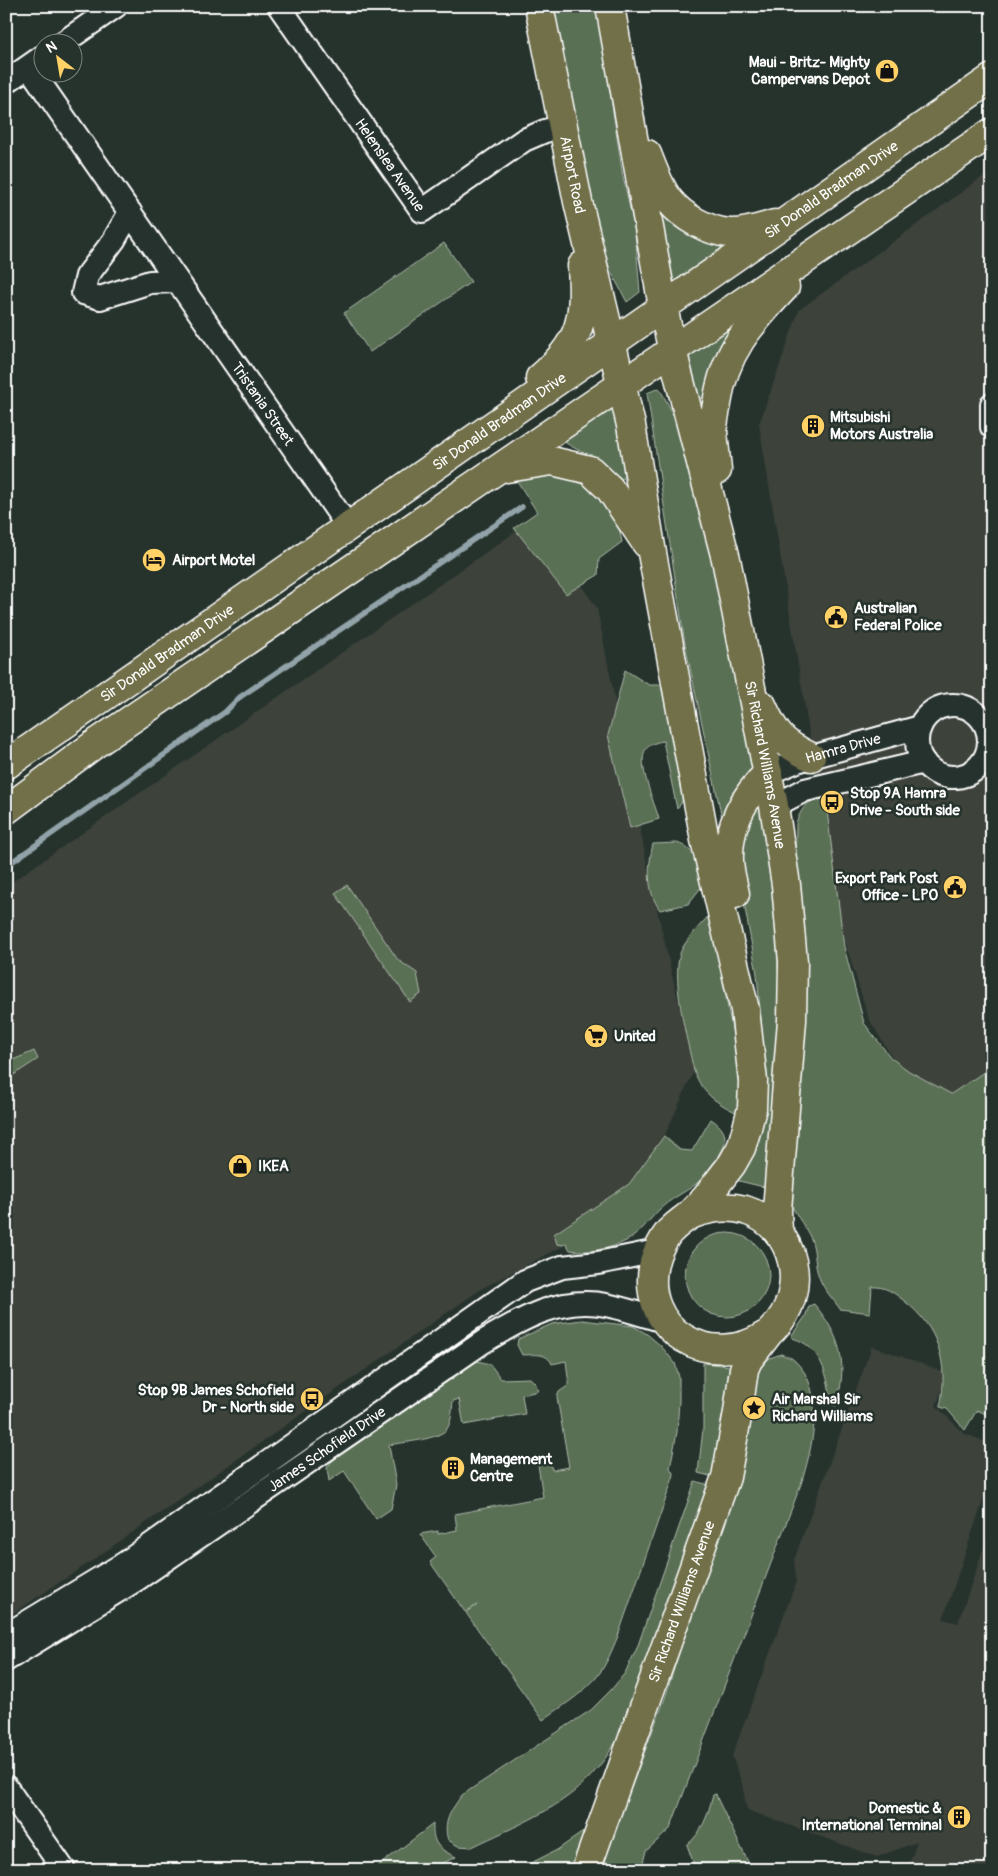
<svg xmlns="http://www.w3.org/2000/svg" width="998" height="1876" font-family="Pangolin,sans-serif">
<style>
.built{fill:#3c423a}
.green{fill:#5a7054;stroke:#acb8aa}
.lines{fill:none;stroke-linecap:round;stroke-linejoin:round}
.stream{stroke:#92a3a9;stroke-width:5.5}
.minor-casing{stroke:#fff;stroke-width:26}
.major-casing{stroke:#fff;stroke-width:31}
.minor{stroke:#26332d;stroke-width:22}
.major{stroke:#71704a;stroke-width:28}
.labels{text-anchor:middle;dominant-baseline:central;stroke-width:5;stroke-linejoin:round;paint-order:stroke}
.poi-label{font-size:15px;font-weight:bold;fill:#fff;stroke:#26332d;text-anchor:start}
.street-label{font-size:15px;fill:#fff;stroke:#26332d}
</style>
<rect width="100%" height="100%" fill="#26332d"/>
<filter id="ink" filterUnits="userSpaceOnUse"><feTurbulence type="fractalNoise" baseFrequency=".02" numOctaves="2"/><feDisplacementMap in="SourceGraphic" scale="10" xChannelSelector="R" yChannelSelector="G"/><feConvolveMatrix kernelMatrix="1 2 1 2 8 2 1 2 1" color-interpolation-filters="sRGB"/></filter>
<g filter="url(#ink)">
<path class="built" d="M992,170V1121L899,1069L869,1019L841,929L759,424L799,310Z
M534,519L597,608L649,874L694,1071L642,1186L573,1241L481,1289L90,1562L6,1618V886Z
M872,1346L947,1373L936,1406L965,1434L992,1444V1474L943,1619L958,1623L992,1523V1870H907L917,1842L877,1857L747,1810L742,1784L732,1756L796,1582L794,1560Z"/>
<path class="green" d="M551,6H597L623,177L635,231L640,292L627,302L610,270L600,241Z
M655,200L674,217L727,250L673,288Z
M444,243L471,282L370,352L344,313Z
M734,320L732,326L718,355L704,422L685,350Z
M659,388C675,414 684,441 693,470L760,771L723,823L685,644L647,393Z
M613,400L623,460L624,478L622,479L606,466L557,438Z
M549,473L584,481L616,512L622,542L599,559L598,575L566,594L514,528L537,512L517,481L534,474Z
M625,670L649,685H661L683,788L682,802L677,809L663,741C657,742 650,744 646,749C636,762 655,804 659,819L630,828L608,735Z
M825,795L844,947L864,1023L891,1058L909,1071L951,1094L990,1068L992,1070V1417L977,1410L965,1430L947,1409L940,1407C949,1364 939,1327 903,1300C893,1292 885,1286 872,1287L870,1313L840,1309C833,1299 823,1289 819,1277C814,1265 816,1251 811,1239C804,1223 792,1212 788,1195L796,823C803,805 807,802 825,795Z
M756,802H768L775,902L780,1011L768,1188L731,1179L763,1112L764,1057L757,974L738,870L737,846Z
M677,843C698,850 699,867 703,885L688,904L660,910C646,891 648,865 653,844Z
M347,885L398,960L417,973L421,994L410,1002L335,893Z
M710,914L738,1061L740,1100L737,1113C716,1102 703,1095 694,1071C688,1043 668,971 683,947C690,935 701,925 710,914Z
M34,1051L38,1059L6,1080V1063Z
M711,1119C734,1134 725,1149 711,1166C707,1172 702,1179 696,1184C684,1193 670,1199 659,1210C649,1220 639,1235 626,1241C610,1249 588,1253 570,1250L566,1243L563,1245L557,1244L554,1234L629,1184L664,1136L680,1150L692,1151Z
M685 1275a42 42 0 1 1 84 0a42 42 0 1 1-84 0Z
M814,1304C842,1337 848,1365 836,1406L831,1404C829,1378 821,1345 792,1338V1335L805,1317L809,1306Z
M582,1320L633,1326L647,1334L661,1346L675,1363L679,1377V1401L677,1432L670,1468L674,1475L618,1636C612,1650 606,1666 596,1678C581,1695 561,1707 543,1720L466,1613L477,1605L465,1612L430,1562L436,1557L420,1534L438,1531V1534L457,1530L455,1514L543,1497L538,1465L550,1463L552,1470L569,1467L557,1397L559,1392L569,1385L566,1361L552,1364C547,1352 534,1355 522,1355L517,1345L518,1339L552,1324Z
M781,1354C785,1356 792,1357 795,1361C827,1390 812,1449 801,1484L670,1829L646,1851L641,1870H600L665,1698L740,1456L757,1370L770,1358Z
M477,1361L490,1364L501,1379L530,1378L536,1384L538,1391L522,1395L525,1414L464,1425L459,1399L453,1401C452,1410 452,1421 447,1429C438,1440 403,1442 389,1445L396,1485L391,1509L376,1519L344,1471L329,1481L327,1468L332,1461Z
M703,1363L730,1366L728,1402L714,1477L698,1473L703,1429Z
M695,1481L712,1486L626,1725C617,1740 608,1756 596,1770C565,1808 515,1826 472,1847L458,1846L448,1840C442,1822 452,1809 462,1795L591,1710L611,1690L625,1673L637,1648Z
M716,1794L718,1800L752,1870H696L687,1845C703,1832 708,1814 713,1795Z
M596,1823L579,1870H517L557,1850Z
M433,1824C432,1844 439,1849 456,1857L428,1870H373Z"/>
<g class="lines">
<path class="stream" d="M6,866L225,712L240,697L522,507"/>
<g class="minor-casing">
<g id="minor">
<path id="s1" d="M279,6L422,211L524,140L545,131L564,126"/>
<path d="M64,42L116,6"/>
<path id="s2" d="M29,67L349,528"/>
<path d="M6,82L42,57"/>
<path d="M130,212L114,240L87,276L83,293L100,298L150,282L177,281"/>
<path d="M992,404V427"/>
<circle cx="953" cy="741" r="36"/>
<path id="s3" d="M768,773L797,761L920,727"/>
<path d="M774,806L805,790L924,762"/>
<path d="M6,1635L125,1563L525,1281L562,1267L598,1263L657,1251"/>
<path id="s4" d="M6,1660L136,1580L483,1342C521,1319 560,1296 606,1305C626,1309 645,1316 665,1321"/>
<path d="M6,1787L64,1870"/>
</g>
</g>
<g class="major-casing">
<g id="major">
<path id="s5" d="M539,6L578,202L631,425L652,553L705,840L745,1010L753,1081L752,1108L747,1128L741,1148L732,1164L705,1199L687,1217"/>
<path id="s6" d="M610,6L663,307L676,366L726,559L774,806L786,885L793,962L792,1020L777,1210L778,1232"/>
<path d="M647,154C653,169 659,187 669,200C682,217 708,231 729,233C744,234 761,228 775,224"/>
<path d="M540,378C582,341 585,320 582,266"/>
<path d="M507,468L552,461L590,470L610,489L646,543"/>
<path d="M717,470C716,457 714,444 713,431C713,422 715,413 717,404C724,352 750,324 785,287"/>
<path d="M762,705C775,735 782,743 811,757"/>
<path id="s7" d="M6,765C336,537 663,306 992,78"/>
<path d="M6,810L95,744L992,132"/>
<path d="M735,894C733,883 729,871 729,860C728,826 744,796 768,773"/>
<path d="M766,1335C710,1372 639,1330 654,1263C657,1251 661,1242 669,1232C676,1225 684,1218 693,1214C709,1208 727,1205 745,1210C797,1226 810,1293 772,1330"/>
<path id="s8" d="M586,1870L726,1477L738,1412L744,1369L748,1360L768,1334"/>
</g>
</g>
<use href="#minor" class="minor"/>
<use href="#major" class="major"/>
</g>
</g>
<defs>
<g id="shop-disc" transform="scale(1.25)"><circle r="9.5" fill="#ffd166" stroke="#26332d"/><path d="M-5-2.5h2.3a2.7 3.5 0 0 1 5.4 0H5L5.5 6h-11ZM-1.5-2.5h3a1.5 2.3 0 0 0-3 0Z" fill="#111"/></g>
<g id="building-disc" transform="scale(1.25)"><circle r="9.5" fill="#ffd166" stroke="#26332d"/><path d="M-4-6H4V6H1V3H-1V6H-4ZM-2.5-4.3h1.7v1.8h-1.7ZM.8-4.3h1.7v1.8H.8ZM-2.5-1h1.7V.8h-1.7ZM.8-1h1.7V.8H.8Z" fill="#111"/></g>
<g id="hotel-disc" transform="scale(1.25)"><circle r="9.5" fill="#ffd166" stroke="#26332d"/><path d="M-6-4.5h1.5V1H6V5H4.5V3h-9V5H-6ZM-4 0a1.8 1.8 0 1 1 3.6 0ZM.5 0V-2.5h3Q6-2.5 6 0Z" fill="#111"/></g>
<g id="civic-disc" transform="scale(1.25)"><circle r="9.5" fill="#ffd166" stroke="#26332d"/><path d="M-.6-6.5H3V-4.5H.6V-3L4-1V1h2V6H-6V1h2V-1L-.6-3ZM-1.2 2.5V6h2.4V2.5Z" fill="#111"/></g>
<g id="bus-disc" transform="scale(1.25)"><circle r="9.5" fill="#ffd166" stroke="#26332d"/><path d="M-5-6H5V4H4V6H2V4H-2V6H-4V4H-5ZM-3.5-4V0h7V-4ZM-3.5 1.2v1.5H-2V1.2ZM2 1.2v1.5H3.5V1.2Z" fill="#111"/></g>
<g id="supermarket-disc" transform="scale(1.25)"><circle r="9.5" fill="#ffd166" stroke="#26332d"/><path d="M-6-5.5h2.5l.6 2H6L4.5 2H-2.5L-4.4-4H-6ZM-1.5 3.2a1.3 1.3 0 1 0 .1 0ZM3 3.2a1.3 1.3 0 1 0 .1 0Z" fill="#111"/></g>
<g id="sight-disc" transform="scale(1.25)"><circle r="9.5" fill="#ffd166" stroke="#26332d"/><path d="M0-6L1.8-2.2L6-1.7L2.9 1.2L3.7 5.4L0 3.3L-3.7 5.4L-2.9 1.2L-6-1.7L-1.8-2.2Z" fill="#111"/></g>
</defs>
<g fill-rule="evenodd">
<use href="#shop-disc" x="887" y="71"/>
<use href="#building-disc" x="813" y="426"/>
<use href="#hotel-disc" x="154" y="560"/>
<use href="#civic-disc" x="836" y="617"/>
<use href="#bus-disc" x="832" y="802"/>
<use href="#civic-disc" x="955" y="887"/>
<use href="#supermarket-disc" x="596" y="1036"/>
<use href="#shop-disc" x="240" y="1166"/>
<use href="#bus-disc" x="312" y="1399"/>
<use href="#sight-disc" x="754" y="1408"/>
<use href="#building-disc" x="453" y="1468"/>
<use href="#building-disc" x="959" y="1817"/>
</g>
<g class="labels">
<g class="poi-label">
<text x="870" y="62" text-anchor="end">Maui - Britz- Mighty<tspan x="870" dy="17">Campervans Depot</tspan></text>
<text x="830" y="417">Mitsubishi<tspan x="830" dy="17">Motors Australia</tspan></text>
<text x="172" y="560">Airport Motel</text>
<text x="854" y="608">Australian<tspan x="854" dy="17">Federal Police</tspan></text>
<text x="850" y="793">Stop 9A Hamra<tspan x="850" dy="17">Drive - South side</tspan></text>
<text x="938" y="878" text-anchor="end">Export Park Post<tspan x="938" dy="17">Office - LPO</tspan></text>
<text x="614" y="1036">United</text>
<text x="258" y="1166">IKEA</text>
<text x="294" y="1390" text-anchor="end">Stop 9B James Schofield<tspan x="294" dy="17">Dr - North side</tspan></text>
<text x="772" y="1399">Air Marshal Sir<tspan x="772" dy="17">Richard Williams</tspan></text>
<text x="470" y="1459">Management<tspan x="470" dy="17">Centre</tspan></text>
<text x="942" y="1808" text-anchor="end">Domestic &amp;<tspan x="942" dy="17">International Terminal</tspan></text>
</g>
<g class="street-label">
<text stroke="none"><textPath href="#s1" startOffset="194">Helenslea Avenue</textPath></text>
<text stroke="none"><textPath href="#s5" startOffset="172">Airport Road</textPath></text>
<text stroke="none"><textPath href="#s7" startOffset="1006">Sir Donald Bradman Drive</textPath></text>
<text stroke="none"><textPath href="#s2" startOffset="410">Tristania Street</textPath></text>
<text stroke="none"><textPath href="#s7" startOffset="601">Sir Donald Bradman Drive</textPath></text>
<text stroke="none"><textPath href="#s7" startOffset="196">Sir Donald Bradman Drive</textPath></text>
<text stroke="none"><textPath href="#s3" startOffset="79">Hamra Drive</textPath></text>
<text stroke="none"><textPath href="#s6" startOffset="775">Sir Richard Williams Avenue</textPath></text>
<text stroke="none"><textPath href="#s4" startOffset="384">James Schofield Drive</textPath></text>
<text stroke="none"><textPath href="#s8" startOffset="285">Sir Richard Williams Avenue</textPath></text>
</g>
</g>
<rect width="998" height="1876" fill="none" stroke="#26332d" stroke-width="25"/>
<rect x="12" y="12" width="973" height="1851" fill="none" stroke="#fff" stroke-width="2" filter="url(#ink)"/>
<g transform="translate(58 58) rotate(329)"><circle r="24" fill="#26332d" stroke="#7d8581"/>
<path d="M0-4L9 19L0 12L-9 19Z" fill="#ffd166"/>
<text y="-8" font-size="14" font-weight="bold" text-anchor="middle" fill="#ffffff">N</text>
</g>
</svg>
